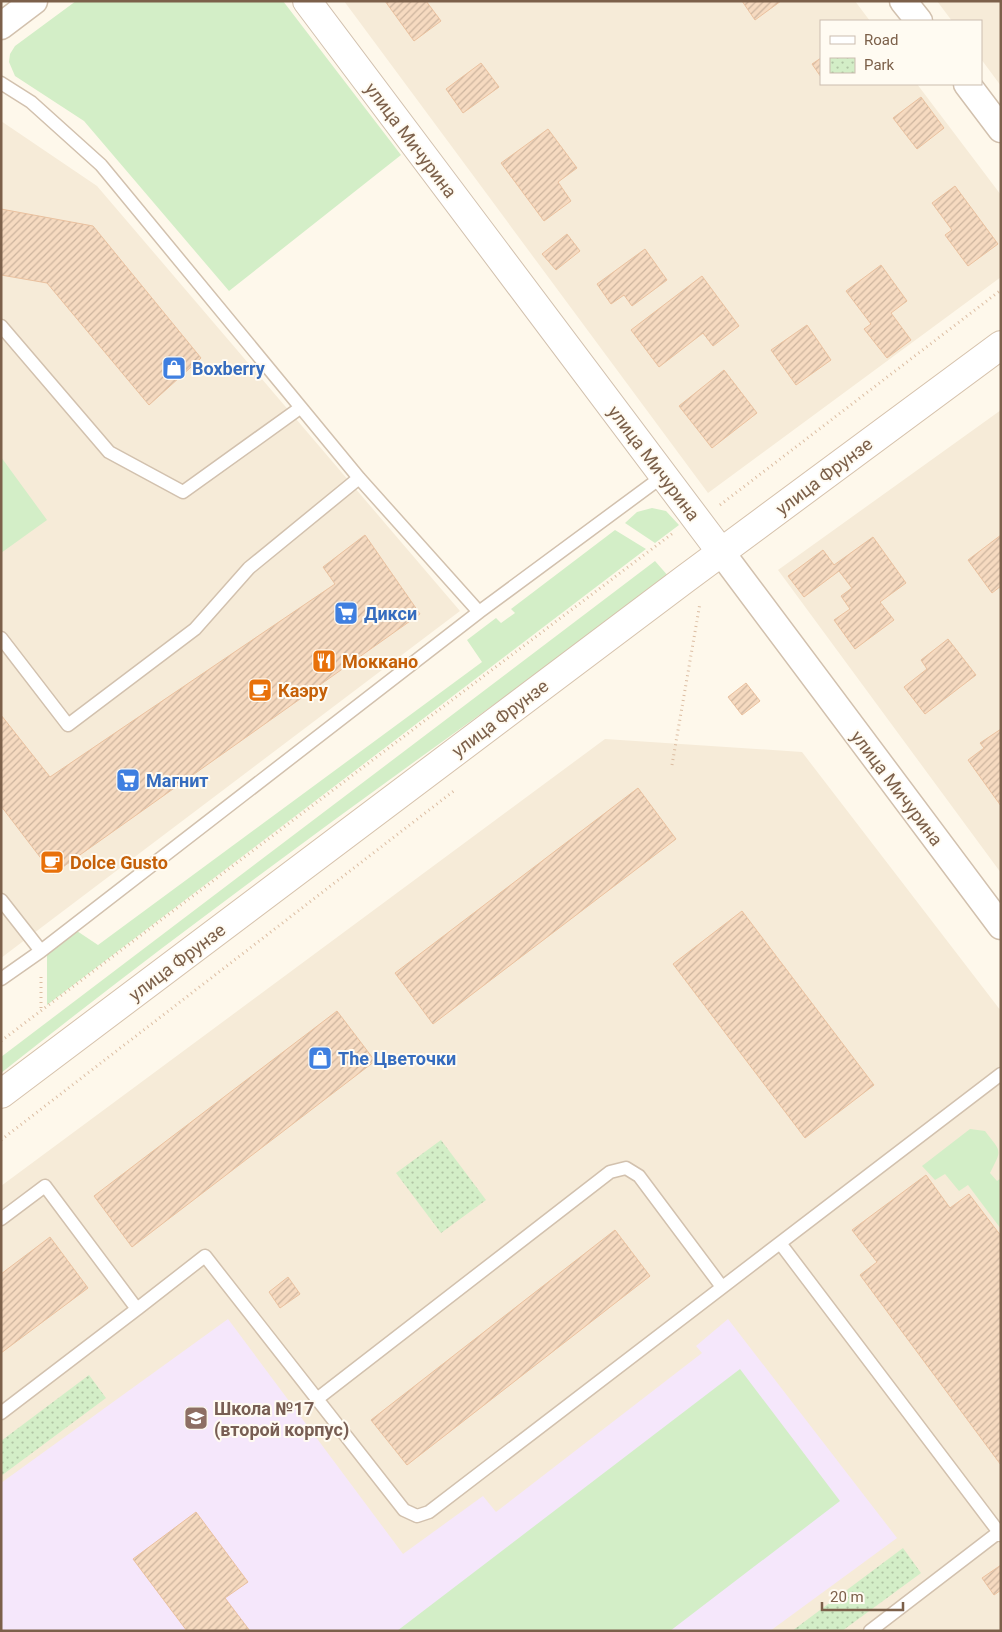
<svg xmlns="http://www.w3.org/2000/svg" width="1002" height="1632" font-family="Roboto,sans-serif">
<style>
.residential{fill:#f6ebd8}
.education{fill:#f5e7fb}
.grass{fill:#d3eec7}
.park{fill:url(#park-dots)}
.building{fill:url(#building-hatch);stroke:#eac19f}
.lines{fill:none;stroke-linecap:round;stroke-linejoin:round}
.service-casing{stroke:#d2c1ae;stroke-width:15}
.minor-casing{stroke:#d2c1ae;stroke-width:29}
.tertiary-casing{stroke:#d2c1ae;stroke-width:30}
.secondary-casing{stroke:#d6c2ac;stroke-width:30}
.path{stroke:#dcbda2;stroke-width:3;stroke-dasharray:1 4;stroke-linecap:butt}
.service{stroke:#fff;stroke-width:12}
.minor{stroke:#fff;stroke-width:26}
.tertiary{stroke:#fff;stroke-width:28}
.secondary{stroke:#fff;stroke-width:28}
.labels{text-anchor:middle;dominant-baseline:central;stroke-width:4;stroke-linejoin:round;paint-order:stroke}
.street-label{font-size:18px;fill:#7c604a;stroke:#fffbf2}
.shop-label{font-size:18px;font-weight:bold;fill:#366cbe;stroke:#fffbf2;text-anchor:start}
.food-label{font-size:18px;font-weight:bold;fill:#c56008;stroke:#fffbf2;text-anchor:start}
.education-label{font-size:18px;font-weight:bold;fill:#785e54;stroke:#fffbf2;text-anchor:start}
</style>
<defs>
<pattern id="park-dots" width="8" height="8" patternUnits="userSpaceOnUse" patternTransform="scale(1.25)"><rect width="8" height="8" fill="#d3eec7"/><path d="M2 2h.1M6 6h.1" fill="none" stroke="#b0c4a4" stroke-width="1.8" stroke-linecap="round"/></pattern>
<pattern id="building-hatch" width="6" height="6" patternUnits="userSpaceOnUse" patternTransform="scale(1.25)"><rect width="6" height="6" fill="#f6dac0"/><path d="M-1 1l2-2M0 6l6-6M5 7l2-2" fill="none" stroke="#ccb49e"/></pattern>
</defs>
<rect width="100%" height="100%" fill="#fef8eb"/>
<path class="residential" d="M344,1H855L870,21H821V84H917L1001,195V277L708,493Z
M937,1H1001V86L981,59V21H952Z
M1,121L97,186L460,611L1,958Z
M1001,410V873L778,570Z
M605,739L802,752L1001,1011V1631H1V1186Z"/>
<path class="education" d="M228,1319L403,1554L483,1496L496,1512L702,1353L696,1346L728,1319L897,1538L770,1631H1V1483Z"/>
<path class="grass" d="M76,1H283L401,155L229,291L84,121L15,76L9,62L10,54L15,46Z
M1,457L47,520L1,553Z
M652,508L666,511L679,525L655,543L625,523L637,512Z
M615,530L646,549L47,1005V953L77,931L98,945L482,662L467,640L496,618L501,623L515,613L511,609Z
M655,561L669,577L515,694L503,698C334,819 165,943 1,1073V1057Z
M970,1129L985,1131C1002,1153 1002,1149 990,1173L997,1181L1001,1178V1229L968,1185L959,1191L945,1174L935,1180L922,1166Z
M740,1369L840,1501L670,1631H397Z"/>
<path class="park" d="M441,1140L486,1200L441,1233L396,1173Z
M89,1375L106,1398L1,1476V1441Z
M903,1548L921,1573L842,1631H792Z"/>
<path class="building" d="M385,1H426L441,21L414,41Z
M742,1H781L755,20Z
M821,58V77L812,64Z
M481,63L499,87L463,113L446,89Z
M921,97L944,128L917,149L893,118Z
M548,129L577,168L558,182L571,201L544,221L501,163Z
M955,186L998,244L968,266L945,235L952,230L932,203Z
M1,209L93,226L201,358L149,405L47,283L1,275Z
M567,234L580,251L556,270L542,254Z
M645,249L667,280L632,306L624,295L611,304L597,284Z
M881,265L907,301L891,313L911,340L887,358L864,329L871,324L846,291Z
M702,276L739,326L713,346L703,333L659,367L631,330Z
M807,325L831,360L796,385L771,350Z
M724,370L757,413L712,448L679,406Z
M365,535L420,614L53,874L1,806V715L50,777L335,584L323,567Z
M1001,535V586L992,593L968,560Z
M873,537L906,583L880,602L894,620L855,649L834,620L850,609L841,596L852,588L839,571L804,597L788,576L823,550L834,565Z
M948,639L976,675L925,714L904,687L927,669L921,660Z
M746,683L760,701L742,715L728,697Z
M1001,729V806L968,760L984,748L980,743Z
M638,788L676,839L433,1024L395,973Z
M742,911L874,1085L805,1138L673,964Z
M337,1011L375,1061L132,1247L94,1196Z
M926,1175L950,1208L969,1194L1001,1236V1465L860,1275L877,1262L852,1230Z
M615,1230L650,1276L407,1465L371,1420Z
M50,1237L88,1288L1,1353V1274Z
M288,1277L300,1294L280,1308L269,1292Z
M196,1512L248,1582L225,1598L250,1631H187L133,1559Z
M1001,1565V1590L994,1595L982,1578Z"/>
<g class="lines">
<g class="service-casing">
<path id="service" d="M1,83L31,102L101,165L359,478L479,612
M1,326L109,452L183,492L300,408
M1,638L68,725L195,629L249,568L359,478
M1,900L41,951L479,612L663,476
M1,979L41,951
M1001,1074L780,1243L1001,1535
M1,1219L45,1186L137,1309L205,1256L404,1510L417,1516L429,1512L780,1243
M317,1399L610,1172L626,1168L639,1176L722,1287
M1,1413L137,1309
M870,1631L999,1532"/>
</g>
<g class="minor-casing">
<path id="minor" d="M903,1L919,21
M1,26L34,1
M967,84L1001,129
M721,552L1001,926"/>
</g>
<g class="tertiary-casing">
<path id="tertiary" d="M307,1L721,552"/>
</g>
<g class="secondary-casing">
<path id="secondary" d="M1,1094L685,579L1001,345"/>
</g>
<path class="path" d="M720,505L1001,290
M672,765L700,603
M41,977V1010
M1,1041L673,533
M1,1140L455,790"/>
<use href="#service" class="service"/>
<use href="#minor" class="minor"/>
<use href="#tertiary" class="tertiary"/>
<use href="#secondary" class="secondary"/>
</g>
<defs>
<g id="shop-square" transform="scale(1.25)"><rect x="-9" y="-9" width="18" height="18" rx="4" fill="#3f7fe0" stroke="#fffbf2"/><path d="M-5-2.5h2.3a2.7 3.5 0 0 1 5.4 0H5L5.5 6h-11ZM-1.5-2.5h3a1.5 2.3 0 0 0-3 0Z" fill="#fff"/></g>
<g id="supermarket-square" transform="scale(1.25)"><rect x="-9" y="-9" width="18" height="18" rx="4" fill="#3f7fe0" stroke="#fffbf2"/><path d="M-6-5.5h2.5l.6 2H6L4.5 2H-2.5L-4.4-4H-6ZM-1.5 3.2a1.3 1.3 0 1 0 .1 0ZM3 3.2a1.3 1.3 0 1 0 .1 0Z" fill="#fff"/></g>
<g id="restaurant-square" transform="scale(1.25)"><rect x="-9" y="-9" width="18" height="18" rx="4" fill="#e8710a" stroke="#fffbf2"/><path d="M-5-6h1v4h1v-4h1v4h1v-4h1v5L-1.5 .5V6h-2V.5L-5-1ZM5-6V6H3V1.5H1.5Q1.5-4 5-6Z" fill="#fff"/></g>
<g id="cafe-square" transform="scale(1.25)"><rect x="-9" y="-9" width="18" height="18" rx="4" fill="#e8710a" stroke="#fffbf2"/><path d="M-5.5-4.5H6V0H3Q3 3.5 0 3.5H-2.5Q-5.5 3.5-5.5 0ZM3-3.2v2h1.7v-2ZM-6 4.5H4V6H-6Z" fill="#fff"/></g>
<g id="school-square" transform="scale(1.25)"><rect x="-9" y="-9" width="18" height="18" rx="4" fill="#8d6e63" stroke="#fffbf2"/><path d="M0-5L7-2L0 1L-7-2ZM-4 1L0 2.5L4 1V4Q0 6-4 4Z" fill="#fff"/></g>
</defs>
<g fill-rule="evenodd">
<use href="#shop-square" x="174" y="368"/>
<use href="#supermarket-square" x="346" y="613"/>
<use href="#restaurant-square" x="324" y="661"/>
<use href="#cafe-square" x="260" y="690"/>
<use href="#supermarket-square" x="128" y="780"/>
<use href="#cafe-square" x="52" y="862"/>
<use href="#shop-square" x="320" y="1058"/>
<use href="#school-square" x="196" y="1418"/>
</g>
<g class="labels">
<g class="street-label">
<text transform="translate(411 140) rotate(53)">улица Мичурина</text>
<text transform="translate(654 463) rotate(53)">улица Мичурина</text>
<text transform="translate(824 476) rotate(-37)">улица Фрунзе</text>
<text transform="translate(500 718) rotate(-37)">улица Фрунзе</text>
<text transform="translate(897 788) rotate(53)">улица Мичурина</text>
<text transform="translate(177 962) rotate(-37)">улица Фрунзе</text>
</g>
<g class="shop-label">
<text x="192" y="368">Boxberry</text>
<text x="364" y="613">Дикси</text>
<text x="146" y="780">Магнит</text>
<text x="338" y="1058">The Цветочки</text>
</g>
<g class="food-label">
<text x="342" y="661">Моккано</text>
<text x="278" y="690">Каэру</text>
<text x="70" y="862">Dolce Gusto</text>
</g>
<g class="education-label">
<text x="214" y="1408">Школа №17<tspan x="214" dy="21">(второй корпус)</tspan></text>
</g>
</g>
<rect width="1002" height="1632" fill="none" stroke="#7c604a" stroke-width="5"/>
<rect x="820" y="20" width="162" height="65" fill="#fffbf2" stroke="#cbbdaf"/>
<rect x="830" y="36" width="25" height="8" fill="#ffffff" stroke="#cbbdaf"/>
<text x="864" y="45" font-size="15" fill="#7c604a">Road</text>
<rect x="830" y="58" width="25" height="15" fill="url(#park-dots)" stroke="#cbbdaf"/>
<text x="864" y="70" font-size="15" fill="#7c604a">Park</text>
<path d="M822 1602v8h81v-8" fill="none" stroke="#7c604a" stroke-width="2.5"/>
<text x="830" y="1602" font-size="15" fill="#7c604a" stroke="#fffbf2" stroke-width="4" paint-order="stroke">20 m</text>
</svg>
